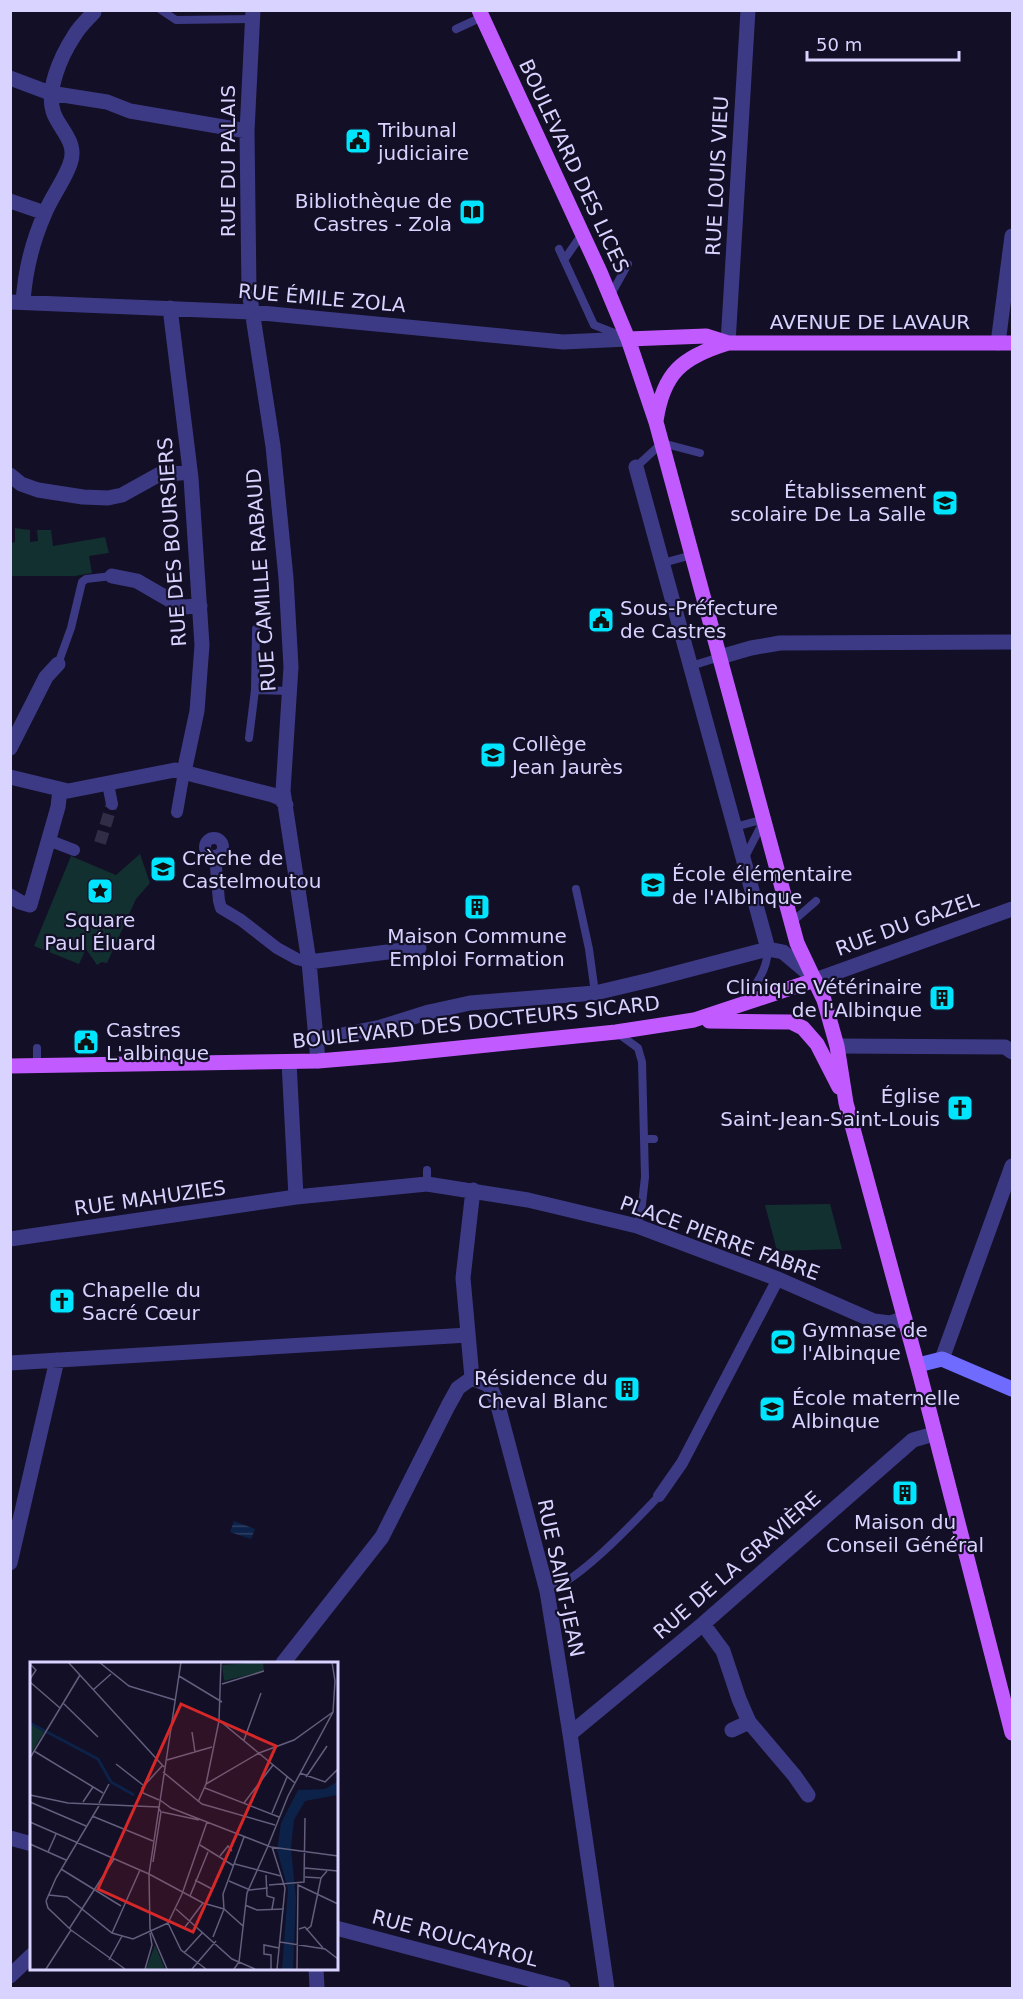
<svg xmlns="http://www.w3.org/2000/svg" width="1023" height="1999" font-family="'DejaVu Sans',sans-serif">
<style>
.park{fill:#12302f}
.water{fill:url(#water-rules)}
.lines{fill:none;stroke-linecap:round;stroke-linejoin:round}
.pedestrian-tunnel{stroke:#312d47;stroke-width:12;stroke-dasharray:12 6;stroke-linecap:butt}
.service{stroke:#3d3a85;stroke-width:8}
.pedestrian{stroke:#3d3a85;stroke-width:12}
.minor{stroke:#3d3a85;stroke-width:15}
.tertiary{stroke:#3d3a85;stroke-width:15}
.secondary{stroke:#6f6bff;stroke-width:15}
.primary{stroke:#c25bff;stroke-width:15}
.labels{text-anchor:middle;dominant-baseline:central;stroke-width:4.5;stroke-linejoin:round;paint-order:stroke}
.poi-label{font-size:20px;fill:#d9d4ff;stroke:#130f26;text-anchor:start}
.street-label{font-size:20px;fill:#d9d4ff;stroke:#130f26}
.inset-river{fill:none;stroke:#0c2248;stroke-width:3}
.inset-road{fill:none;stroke:#625e7d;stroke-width:1.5}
.view{fill:#d62828;fill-opacity:0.15;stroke:#d62828;stroke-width:3}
.inset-edge{fill:none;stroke:#d9d4ff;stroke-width:3}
</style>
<defs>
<pattern id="water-rules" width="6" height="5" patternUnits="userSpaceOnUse" patternTransform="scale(1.5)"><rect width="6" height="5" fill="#0c2248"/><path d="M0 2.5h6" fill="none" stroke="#2f4163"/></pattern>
</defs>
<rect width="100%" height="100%" fill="#130f26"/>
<path class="park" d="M15,528L30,530V542L38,541L37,530H51L53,546L105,537L109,553L89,556L92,573L75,576H11V543L15,542Z
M140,854L150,883L136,899L107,963L102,962L97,965L86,949L79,964L34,946L71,856L116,875Z
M830,1204L842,1249L777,1251L765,1205Z"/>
<path class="water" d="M234,1521L255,1529L251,1539L230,1532Z"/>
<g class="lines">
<path class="pedestrian-tunnel" d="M100,843L112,804"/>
<path class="service" d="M161,10L176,20L252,19
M456,29L482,17
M559,249L594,325L622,336
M564,260L582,234
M610,296L628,264
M636,467L662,443L700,453
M663,563L692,555
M58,664L71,628L82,582L86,579L112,576
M691,666L720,657
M255,690L290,691
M249,738L255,690L256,629
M735,827L764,819
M744,859L764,820
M576,889L589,949L595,993
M792,922L816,901
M742,1002C756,985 767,971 768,949
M616,1032L638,1048L642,1062L645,1177L641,1213L637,1226
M37,1048V1065
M644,1139H654
M427,1170V1184
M547,1591C579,1581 634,1522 659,1496"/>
<path class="pedestrian" d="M108,784L112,804
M177,812L184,772
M205 847a9 9 0 1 1 18 0a9 9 0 1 1-18 0Z
M48,840L74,850
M215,856L219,901L221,908L241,920L277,948L297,959L309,962
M659,1496L682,1463L778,1279"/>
<path class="minor" d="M253,10L247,131L249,291L273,446L286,578L291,667L283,791L309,962L318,1061
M10,78L50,93L107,102L130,111L247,131
M10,201L45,213
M10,302L251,312L563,342L628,339
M23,302C25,272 33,240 45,213C52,196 64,181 70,164C78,143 61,131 54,114C45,91 61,56 74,36C79,27 88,19 94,12
M170,308L191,478L202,645L197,711L184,772
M728,343L748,10
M998,343L1012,236
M636,467L768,949
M10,475L21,484L38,490L83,497L108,498L122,495L158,475L190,472
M112,576L137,581L182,607L200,606
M720,657L751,648L780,643L1012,642
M10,748L46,677L58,664
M10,777L68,791L175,770L273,795L280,798L286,805
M10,896L20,902L30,905L58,807L60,790
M309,962L419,948
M317,1040L381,1027L429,1012L470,1003L595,993L650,980L768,949L783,952L815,979
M837,1046L1005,1047L1012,1052
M289,1062L296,1197
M10,1239L296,1197L427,1184L528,1200L637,1226L778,1279L874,1321L890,1323L905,1318
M942,1359L1012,1166
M10,1363L468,1335
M472,1378L489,1385L497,1402L547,1591L570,1734L607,1988
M472,1378L463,1278L473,1190
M10,1563L57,1360
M703,1624L723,1651L739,1699L749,1722L794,1775L808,1795
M283,1663L382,1537L448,1406L458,1388L472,1378
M732,1730L749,1722
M570,1734L703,1624L913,1440L934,1434
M10,1838L32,1844
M336,1928L563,1988
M316,1968L317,1988
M10,1976L32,1955"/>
<path class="tertiary" d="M815,980L1012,909"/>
<path class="secondary" d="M918,1365L942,1359L1012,1389"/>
<path class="primary" d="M479,10L600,272L628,339L656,422L797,943L824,1000L837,1046L846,1103L920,1375L1012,1733
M628,339L706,336L728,343
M656,421C663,373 682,357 728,343H1012
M709,1021L791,1022L803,1028L817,1044L839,1087
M10,1066L318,1061L390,1055L616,1032L694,1020L815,980"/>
</g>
<defs>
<g id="civic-square" transform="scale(1.35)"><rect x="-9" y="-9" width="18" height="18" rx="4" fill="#00e5ff" stroke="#130f26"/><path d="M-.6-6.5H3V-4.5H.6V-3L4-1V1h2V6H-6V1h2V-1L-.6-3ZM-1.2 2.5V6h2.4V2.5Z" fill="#111"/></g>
<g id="library-square" transform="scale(1.35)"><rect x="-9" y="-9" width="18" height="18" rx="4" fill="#00e5ff" stroke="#130f26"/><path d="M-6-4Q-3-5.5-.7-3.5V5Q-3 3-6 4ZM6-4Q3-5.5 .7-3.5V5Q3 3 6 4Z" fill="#111"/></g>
<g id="school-square" transform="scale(1.35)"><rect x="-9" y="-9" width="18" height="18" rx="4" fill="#00e5ff" stroke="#130f26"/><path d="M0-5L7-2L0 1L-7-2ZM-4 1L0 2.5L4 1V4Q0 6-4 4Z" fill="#111"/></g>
<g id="sight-square" transform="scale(1.35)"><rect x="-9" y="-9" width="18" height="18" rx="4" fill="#00e5ff" stroke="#130f26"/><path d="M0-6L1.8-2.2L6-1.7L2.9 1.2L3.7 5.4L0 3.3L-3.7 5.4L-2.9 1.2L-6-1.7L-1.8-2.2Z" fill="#111"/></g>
<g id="building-square" transform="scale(1.35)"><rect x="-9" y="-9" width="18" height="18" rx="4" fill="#00e5ff" stroke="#130f26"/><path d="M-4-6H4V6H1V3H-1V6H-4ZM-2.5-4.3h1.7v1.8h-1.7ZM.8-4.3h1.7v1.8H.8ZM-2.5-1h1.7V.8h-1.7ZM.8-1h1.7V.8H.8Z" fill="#111"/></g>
<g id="church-square" transform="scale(1.35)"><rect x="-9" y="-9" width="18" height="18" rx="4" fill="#00e5ff" stroke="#130f26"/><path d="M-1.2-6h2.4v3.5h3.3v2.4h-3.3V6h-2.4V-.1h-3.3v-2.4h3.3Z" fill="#111"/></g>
<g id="stadium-square" transform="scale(1.35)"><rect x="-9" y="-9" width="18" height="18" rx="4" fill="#00e5ff" stroke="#130f26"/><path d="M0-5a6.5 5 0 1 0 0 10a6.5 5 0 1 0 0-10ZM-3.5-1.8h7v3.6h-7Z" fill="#111"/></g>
</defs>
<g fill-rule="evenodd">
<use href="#civic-square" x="358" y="141"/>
<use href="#library-square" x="472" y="212"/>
<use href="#school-square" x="945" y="503"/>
<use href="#civic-square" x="601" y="620"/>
<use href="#school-square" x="493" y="755"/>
<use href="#school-square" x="163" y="869"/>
<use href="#school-square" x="653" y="885"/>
<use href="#sight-square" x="100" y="891"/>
<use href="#building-square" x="477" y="907"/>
<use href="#building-square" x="942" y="998"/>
<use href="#civic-square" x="86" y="1042"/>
<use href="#church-square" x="960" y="1108"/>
<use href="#church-square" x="62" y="1301"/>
<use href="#stadium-square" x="783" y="1342"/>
<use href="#building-square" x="627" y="1389"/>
<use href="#school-square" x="772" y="1409"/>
<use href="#building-square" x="905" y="1493"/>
</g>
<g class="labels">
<g class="poi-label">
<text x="378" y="130">Tribunal<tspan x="378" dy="23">judiciaire</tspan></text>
<text x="452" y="201" text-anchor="end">Bibliothèque de<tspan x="452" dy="23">Castres - Zola</tspan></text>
<text x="926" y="491" text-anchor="end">Établissement<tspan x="926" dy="23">scolaire De La Salle</tspan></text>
<text x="620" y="608">Sous-Préfecture<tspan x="620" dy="23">de Castres</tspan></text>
<text x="512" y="744">Collège<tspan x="512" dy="23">Jean Jaurès</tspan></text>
<text x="182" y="858">Crèche de<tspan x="182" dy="23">Castelmoutou</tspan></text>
<text x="672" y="874">École élémentaire<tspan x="672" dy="23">de l'Albinque</tspan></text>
<text x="100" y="920" text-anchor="middle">Square<tspan x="100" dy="23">Paul Éluard</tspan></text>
<text x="477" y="936" text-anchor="middle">Maison Commune<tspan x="477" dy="23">Emploi Formation</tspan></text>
<text x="922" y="987" text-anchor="end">Clinique Vétérinaire<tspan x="922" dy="23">de l'Albinque</tspan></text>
<text x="106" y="1030">Castres<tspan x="106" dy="23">L'albinque</tspan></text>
<text x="940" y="1096" text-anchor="end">Église<tspan x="940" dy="23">Saint-Jean-Saint-Louis</tspan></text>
<text x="82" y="1290">Chapelle du<tspan x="82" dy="23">Sacré Cœur</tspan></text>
<text x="802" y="1330">Gymnase de<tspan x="802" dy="23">l'Albinque</tspan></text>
<text x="608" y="1378" text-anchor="end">Résidence du<tspan x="608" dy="23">Cheval Blanc</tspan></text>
<text x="792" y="1398">École maternelle<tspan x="792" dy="23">Albinque</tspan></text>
<text x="905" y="1522" text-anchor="middle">Maison du<tspan x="905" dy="23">Conseil Général</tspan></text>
</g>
<g class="street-label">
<text transform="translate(228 161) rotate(-90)">RUE DU PALAIS</text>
<text transform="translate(574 166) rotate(65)">BOULEVARD DES LICES</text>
<text transform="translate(717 176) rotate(-87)">RUE LOUIS VIEU</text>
<text transform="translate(322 298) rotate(5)">RUE ÉMILE ZOLA</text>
<text x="870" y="322">AVENUE DE LAVAUR</text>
<text transform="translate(172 542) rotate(-94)">RUE DES BOURSIERS</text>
<text transform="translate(261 580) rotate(-94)">RUE CAMILLE RABAUD</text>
<text transform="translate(907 924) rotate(-20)">RUE DU GAZEL</text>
<text transform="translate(476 1022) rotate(-6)">BOULEVARD DES DOCTEURS SICARD</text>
<text transform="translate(150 1198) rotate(-8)">RUE MAHUZIES</text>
<text transform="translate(720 1238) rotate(20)">PLACE PIERRE FABRE</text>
<text transform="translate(737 1565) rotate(-41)">RUE DE LA GRAVIÈRE</text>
<text transform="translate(561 1578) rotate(78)">RUE SAINT-JEAN</text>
<text transform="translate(455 1938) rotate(15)">RUE ROUCAYROL</text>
</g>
</g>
<g transform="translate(30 1662)">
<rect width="308" height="308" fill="#130f26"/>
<path d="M233,0L234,9L194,19L192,3Z" fill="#12302f"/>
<path d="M0,61L14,70L0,93ZM125,283L135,307H116Z" fill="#12302f"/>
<path d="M307,120V133L275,139L264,158L261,186L266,237L263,307H252L258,227L247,188L251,161L268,128L295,127Z" fill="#0c2248"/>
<path class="inset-river" d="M0,61L68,97L81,120L104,133"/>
<path class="inset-road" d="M38,0L134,105M69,0L99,24L145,38M0,2L6,8L0,17M149,14L192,40M0,20L30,46M192,22L234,9M63,28L81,12M33,41L68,75M190,59L265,121M162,70L165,90M214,78L231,31M4,89L73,131M0,96L50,13M137,98L182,85M86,102L113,123M133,110L172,142L245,163M270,111L295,120L308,107M276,115L297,84M176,122L229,91L264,78L303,50M175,126L249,155M0,133L38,141L128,145L131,150L123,200M129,138L113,131L112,126L132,104M130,138L141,146L241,185L308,194M0,140L56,164M53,140L63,125M168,140L176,122L189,59L191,0M69,141L79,122M214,141L243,103M132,150L169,158M242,151L257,115M62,154L123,179M0,160L119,212M0,182L36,198M170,183L204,204M238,184L258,134L303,50L305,19L302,0M242,185L255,226L247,307M18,190L26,172M190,194L198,184L202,189M205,202L251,214M275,206L308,209M31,207L91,244M119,212L173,241L194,247L213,264M236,213L237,234L244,236L242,247M275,215L291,216L297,209M165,218L182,227M199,219L220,228L238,226M239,223L274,220L275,156M19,233L37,235L82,271L103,277L138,261M160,234L178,190M16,239L26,216L70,142M16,239L18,246L41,268L95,307M215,243L227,248L254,247M146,247L202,297L225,307M194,247L193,232L214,175M138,261L152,232L177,160M138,261L151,288L176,307M155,265L173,241M39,267L84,197M269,267L275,265L293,286M276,268L281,264L291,216M82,271L110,208M183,275L194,247M250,280L295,287L308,297M154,291L173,270M79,298L92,274M16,307L41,268M115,307L122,283L120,271M137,307L120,267L119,212L151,0M162,307L186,279M204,307L209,300L217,231L238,184M241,307V293L234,292V283L249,286M267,307L268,223L308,242"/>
<path class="view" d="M151,42L246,84L163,270L68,227Z"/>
<rect width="308" height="308" class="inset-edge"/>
</g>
<rect width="1023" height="1999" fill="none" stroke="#d9d4ff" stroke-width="24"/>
<path d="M807 51v9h152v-9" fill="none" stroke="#d9d4ff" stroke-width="3"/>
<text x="816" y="51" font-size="18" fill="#d9d4ff" stroke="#130f26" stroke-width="4.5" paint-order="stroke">50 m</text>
</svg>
